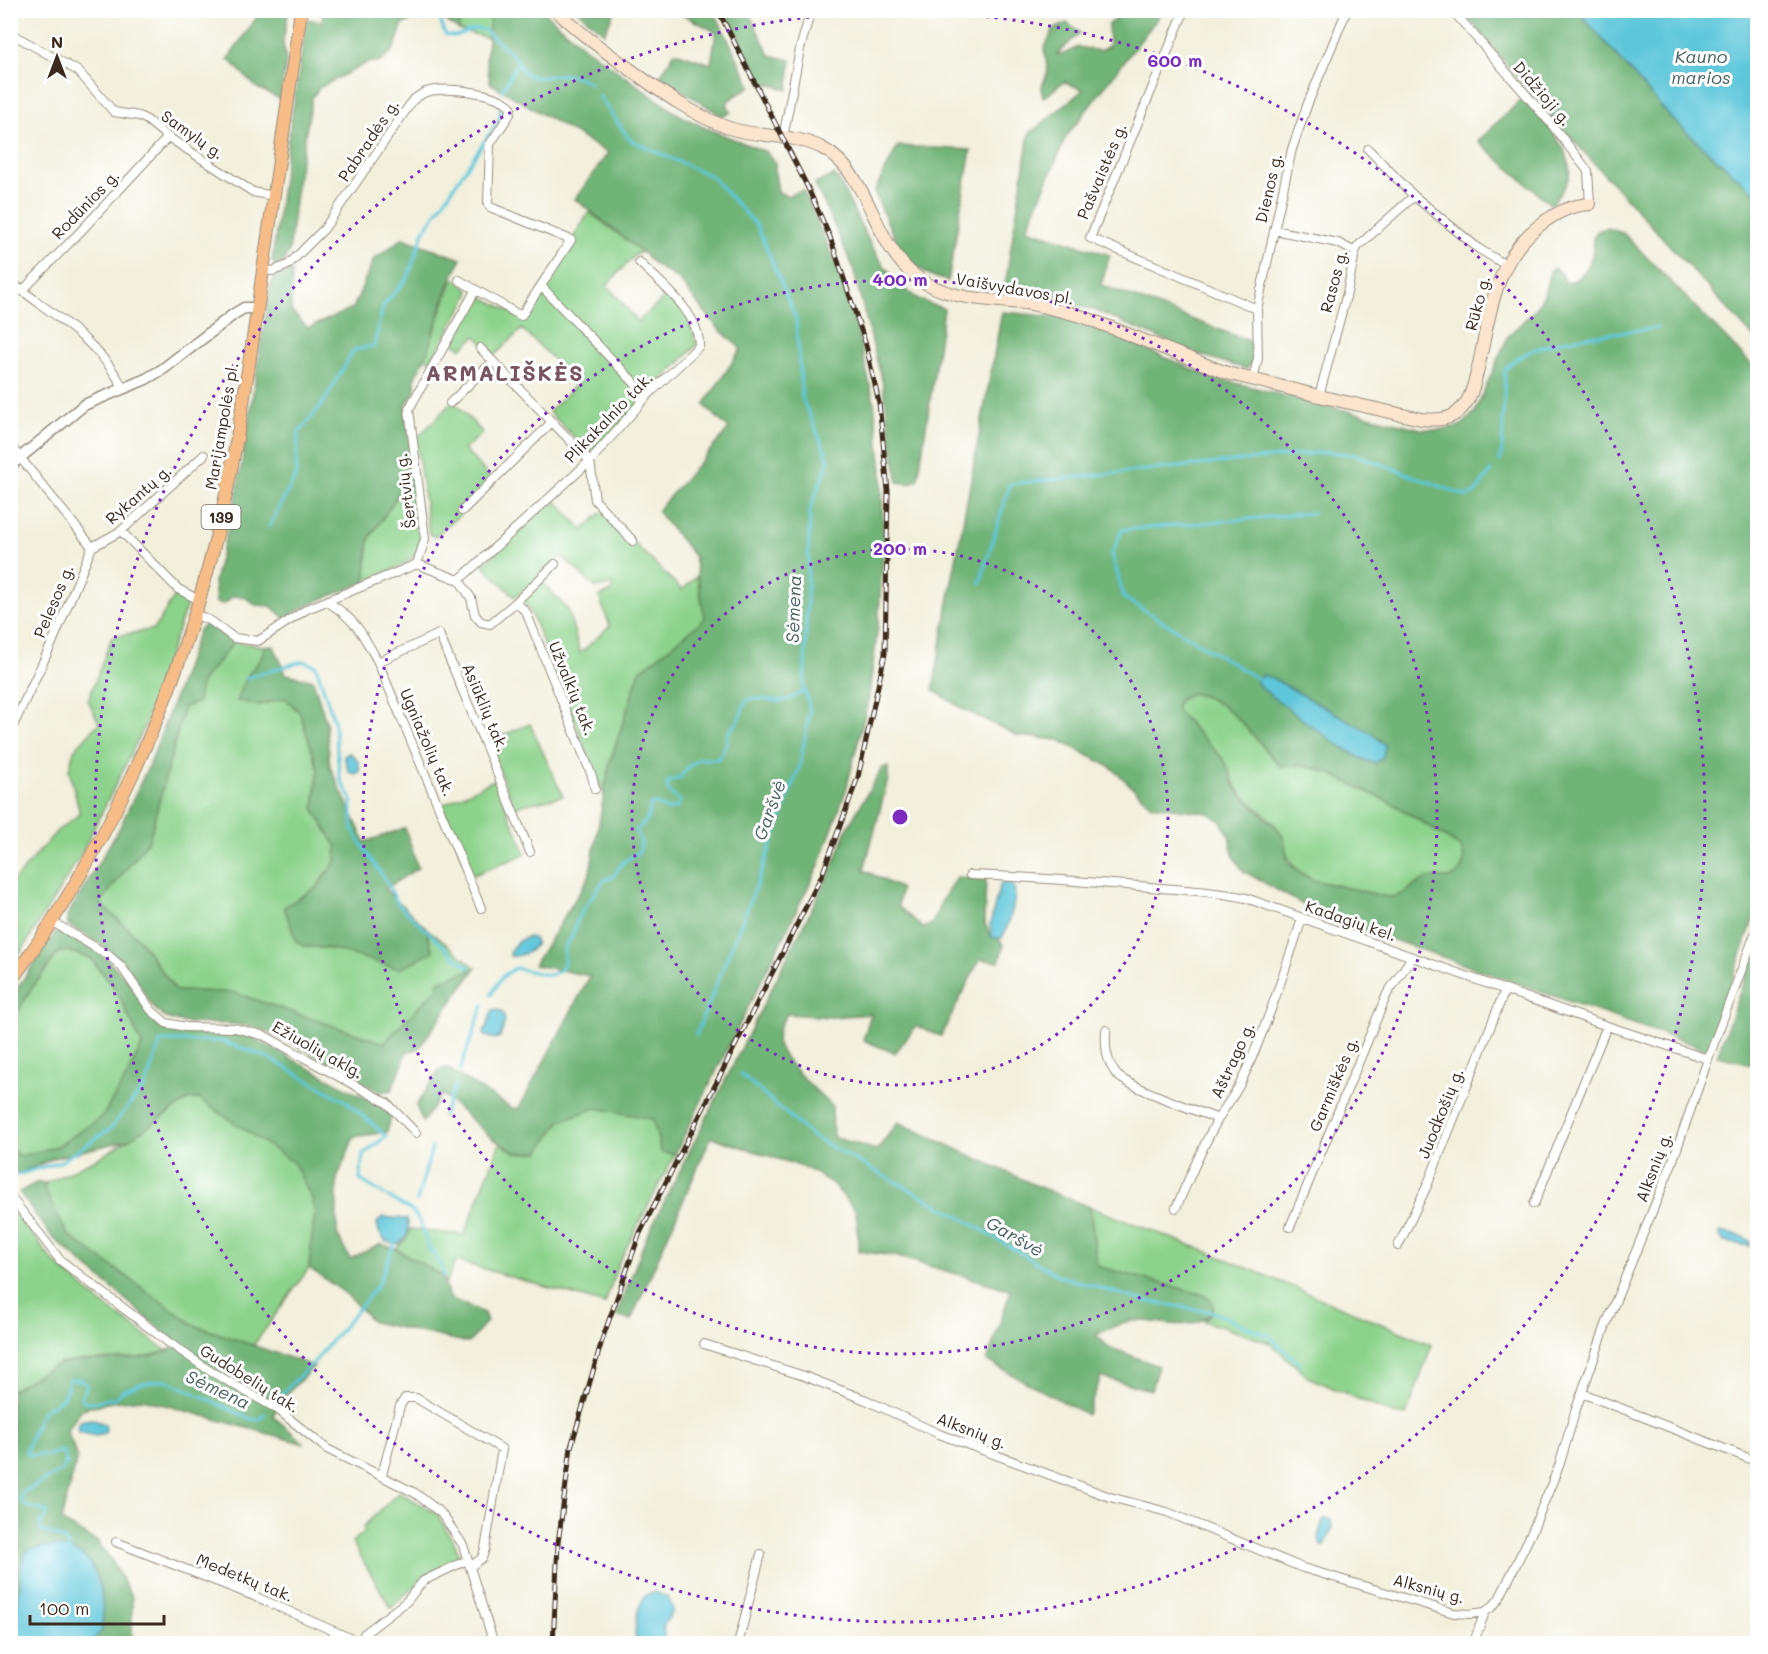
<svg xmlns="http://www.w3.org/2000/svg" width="1768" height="1654" font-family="Mali,sans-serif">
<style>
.green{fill:#8cd28c;stroke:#647e55;stroke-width:1.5}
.forest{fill:#71b478;stroke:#566f4b;stroke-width:1.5;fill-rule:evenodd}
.water{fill:#5ec7da;stroke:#4c787c;stroke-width:1.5}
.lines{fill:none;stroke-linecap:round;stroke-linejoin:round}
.stream{stroke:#5ec7da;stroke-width:3}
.minor-casing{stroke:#968c7d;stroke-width:10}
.tertiary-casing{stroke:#968c7d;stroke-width:13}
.secondary-casing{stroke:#968c7d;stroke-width:14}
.primary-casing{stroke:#968c7d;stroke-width:14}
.minor{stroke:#fff;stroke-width:8}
.tertiary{stroke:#fff;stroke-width:10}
.secondary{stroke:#fce5cf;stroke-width:12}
.primary{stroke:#f7bd88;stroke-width:12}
.rail-casing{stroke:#3b2a1e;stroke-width:5}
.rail{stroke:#fff;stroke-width:3;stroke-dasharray:9;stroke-linecap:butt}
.ring{fill:none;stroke:#7b2cbf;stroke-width:3;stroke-dasharray:3 6}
.labels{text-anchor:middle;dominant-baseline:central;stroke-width:6;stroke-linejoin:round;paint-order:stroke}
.shield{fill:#fff;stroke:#766a62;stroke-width:1.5}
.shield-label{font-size:15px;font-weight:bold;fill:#3b2a1e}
.street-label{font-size:16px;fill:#3b2a1e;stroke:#fff}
.water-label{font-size:18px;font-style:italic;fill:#476160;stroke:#fff}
.district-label{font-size:22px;font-weight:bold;letter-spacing:1.5px;fill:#78555f;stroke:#fff}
.centre{fill:#7b2cbf;stroke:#fff;stroke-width:3}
.ring-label{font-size:18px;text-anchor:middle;font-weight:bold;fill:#7b2cbf;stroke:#fff;stroke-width:6;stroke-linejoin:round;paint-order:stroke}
</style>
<rect width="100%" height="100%" fill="#fff"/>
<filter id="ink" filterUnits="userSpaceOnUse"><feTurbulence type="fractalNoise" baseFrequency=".0167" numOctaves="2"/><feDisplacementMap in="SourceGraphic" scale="12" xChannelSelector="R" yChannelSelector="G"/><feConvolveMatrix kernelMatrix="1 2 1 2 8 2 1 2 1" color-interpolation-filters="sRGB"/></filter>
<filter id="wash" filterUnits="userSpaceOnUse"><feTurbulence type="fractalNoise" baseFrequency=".008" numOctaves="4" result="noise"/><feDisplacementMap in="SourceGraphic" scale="24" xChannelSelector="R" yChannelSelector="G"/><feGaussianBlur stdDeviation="1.35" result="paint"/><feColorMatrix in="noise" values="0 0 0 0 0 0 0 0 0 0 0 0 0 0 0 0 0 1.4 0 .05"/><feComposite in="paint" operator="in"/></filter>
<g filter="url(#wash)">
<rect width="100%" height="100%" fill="#f2efdc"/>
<path class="green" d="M460,11H491L488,38L459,30Z
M589,212L642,252L635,255L607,285L638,322L667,295L687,315L697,345L590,453L549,412L578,383L522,329L494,356L476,336L461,349L451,339L477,294L523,318Z
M453,278L469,290V295L431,361L425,358Z
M453,401L483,433L464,449L495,483L435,537L429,533L416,439Z
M414,483C417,505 431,542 411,559C399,569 379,575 365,582L369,539L399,493Z
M553,498L583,530L602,512L682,590L697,576L705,619L640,671L610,762L604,794L531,613L523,600L542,582L568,610L580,653L610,626L599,597L612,591V584L596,588L562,556L515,597L483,565Z
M176,594L186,599L187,604L143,730L79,858L11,968V884L57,831L80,814L69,770L74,750L99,723L88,700L112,637L154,629Z
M234,642L264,646L262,657L246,678L258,705L286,698L300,713L318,769L314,810L337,846L336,861L316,888L285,907L303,946L333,949L400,969L433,951L425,927L476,968L437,982L438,987L384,1043L232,992L176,991L138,938L100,903L149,840L184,706L198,702L201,683Z
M1191,693C1231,699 1254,739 1280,766L1298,765L1314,768L1329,773L1397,806L1461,847C1465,855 1465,862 1461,870C1452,886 1434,875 1421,881C1406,889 1406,897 1387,897L1313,880C1293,869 1289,863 1282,841C1281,837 1280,831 1277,828C1261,806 1236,798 1229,770L1179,713L1176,707L1178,701Z
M530,724L563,796L514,807L488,741Z
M494,780L526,854L471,876L442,805Z
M67,951L90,958L117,991L142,1045L126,1078L102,1117L58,1146L21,1156L11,1151V1024L29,992L59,952Z
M190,1099H199L294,1163L312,1199L315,1211L309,1268L253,1346L194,1325L68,1235L44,1189L46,1183L104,1155Z
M596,1107L653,1119L661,1152L675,1154L618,1264L605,1304L456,1261L446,1283L441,1275L396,1249L407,1238L410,1229L464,1235L500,1143L516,1153L539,1152L560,1121Z
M10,1206L53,1261L96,1299L168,1352L149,1357L61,1363L11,1391Z
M1090,1207L1226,1259L1432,1345L1406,1416L1393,1414L1308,1377L1270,1343L1204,1321L1213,1312L1204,1295L1097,1267Z
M399,1492L436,1513L455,1544L459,1556L451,1563L428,1574L391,1608L352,1542L365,1531L363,1527Z"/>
<path class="forest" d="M261,11H286L288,14L283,41L286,62L280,99L257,88L228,59Z
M324,11H460L459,30L434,12L403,24L394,49L382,61L367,63L319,88L312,98L298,177L289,252L284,261L276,266L272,262L288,139L307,19L321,22Z
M491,11H543L583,46L676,113L703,127L766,152L775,162V172L778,192L787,196L803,190L842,278L857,330L874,402L882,470L883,555L878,627L868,702L846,790L820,863L675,1154L661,1152L653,1119L596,1108L560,1121L539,1152L516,1153L493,1139L442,1094L423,1122L416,1106L439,1070L447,1068L511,1108H519L590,976L534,965L589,877L610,762L640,671L705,619L694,556L657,511L729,429L704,405L741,349L718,328L678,279L656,266L642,252L575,199L608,153L490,83L486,58Z
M578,11H615L604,33Z
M676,11H714L751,86L729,100L727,104L731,112L726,115H720L660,76L675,52L711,64L716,32Z
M725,11H748L770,55L791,60L788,90L769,84L763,86Z
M1127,11H1163L1066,137L1027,229L1110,255L1101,285L1252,342C1255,352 1256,363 1246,369L1197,354L1094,310L1050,298L1004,291L1029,134L1083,90L1065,82C1055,85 1053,94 1043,97L1041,89L1048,71L1044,49L1053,30L1067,23L1080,33L1057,54H1064L1078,47L1100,51L1109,46L1108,25Z
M1463,11H1578L1671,118L1757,195V341L1529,92Z
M1522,99C1540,118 1575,149 1569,177C1566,187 1558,196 1551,205L1478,141Z
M898,146L971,150L948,281C941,279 933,277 926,273C898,258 887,219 874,192Z
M834,175L838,179C859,219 876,269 914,296C922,302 934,305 944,309L918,480L908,484L898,482L882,380L852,265L815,184Z
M1606,228L1623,233L1757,370V909L1708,1050L1339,921L1302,904L1243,871L1233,855L1229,834L1221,822L1208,813L1151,805L1112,768L1059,740L1018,736L963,709L933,690L948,603L1002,312L1060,317L1095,328L1211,377L1421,429L1439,430L1462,425L1475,412L1508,336L1536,309L1544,295L1550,271L1554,268L1561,272L1566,283C1585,280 1596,256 1593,238L1597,231ZM1272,678L1381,740L1368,761L1350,752L1265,691L1257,683ZM1191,693C1231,699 1254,739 1280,766L1298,765L1314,768L1329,773L1397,806L1461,847C1464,855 1465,861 1461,869C1452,886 1438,872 1424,880C1409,887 1406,897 1387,897L1313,880L1303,875L1288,862L1284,839L1278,829L1239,793L1232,781L1229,770L1223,759L1179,713L1176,707L1178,701Z
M403,238L461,259L448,287L425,358L415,377V391L406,405L414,483L399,493L369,539L365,582L315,602L284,618L271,606L255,605L245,597L233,596L224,604L216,603L214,581L236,498L271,283L276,277L292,271L291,311L308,328L353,308L374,259Z
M207,623L234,642L201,682L198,702L184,707L149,840L100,903L138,938L176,991L232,992L384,1043L438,987L437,982L476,968L418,1049L406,1052C405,1065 395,1077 392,1090L380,1092C341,1071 294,1040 253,1027C228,1019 183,1029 163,1016C148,1006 142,985 131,971C113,950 92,939 68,925L67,916L120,827L153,756L199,630Z
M264,646H274L286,674L313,680L326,722L330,767L365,842L405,828L418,868L385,889L425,927L433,951L400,969L333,949L303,946L296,941L284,907L316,888L336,861L337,847L314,810L318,769L300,713L285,698L258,705L237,701L246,678L262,657Z
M888,767V779L864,870L901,889L898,906L923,928L932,924L942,900L957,877L986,879L984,922L992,937L998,938L1004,945L999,962L980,959L941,1036L916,1026L895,1053L863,1040L871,1014L832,1017L787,1014C781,1023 777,1030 777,1040C779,1059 818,1092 832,1106L833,1137L877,1150L898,1122L1037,1186L1090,1207L1097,1266L1204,1295L1213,1302V1312C1187,1336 1161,1318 1131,1321C1120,1322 1106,1331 1096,1335L1109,1347L1158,1366L1151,1390L1101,1377L1087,1415L987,1361L1011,1290L895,1256L859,1251L856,1211L832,1183L806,1168L711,1137L631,1320L616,1316L646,1238L833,866L848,827L882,768Z
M55,933H62L102,955L127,979L148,1013L160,1027L187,1033L227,1032L247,1035L384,1108L391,1117L387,1132L354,1137L337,1179V1234L350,1259L381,1244L396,1249L441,1275L450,1298L484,1313L487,1321L469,1343L373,1322L346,1294L309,1268L315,1211L312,1199L294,1163L199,1099H189L128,1140L54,1158L19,1174L11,1167V1151L21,1156L58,1146L102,1117L126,1078L142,1045L117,991L91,958L68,951L59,952L29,992L11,1024V997Z
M1757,944V1065L1717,1056Z
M38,1182L46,1183L44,1189L68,1235L194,1325L314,1366L281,1400L273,1416L305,1444L143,1399L111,1402L82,1409L67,1430L77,1457L61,1521L98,1542L113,1563L132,1597V1638L140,1643H89L102,1631C104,1606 103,1573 82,1555C75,1550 64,1548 55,1546L22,1564L16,1620L11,1631V1391C25,1383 49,1366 64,1363C102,1356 145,1365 179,1345L52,1237L19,1192Z"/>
<path class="water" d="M1578,11H1757V195L1671,118Z
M1263,675L1272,678L1371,733L1385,745L1383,757L1375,763C1349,758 1289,708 1265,691L1257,683L1258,679Z
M349,753C356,756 361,764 359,772L355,774L349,772L344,756Z
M1003,882L1013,885C1019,896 1008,927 1002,938H992L990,925L999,887Z
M527,937L533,938L536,942C533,952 520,957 510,956C510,947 518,940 527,937Z
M495,1009C510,1012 504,1026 500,1037L495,1039L485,1036L484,1033L492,1011Z
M383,1217L407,1219C410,1231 408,1236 399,1244L386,1242L379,1232L377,1223Z
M1720,1232L1741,1236L1750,1241V1246L1724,1242L1720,1236Z
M91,1419L105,1424L106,1432L96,1436L79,1432L77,1426L80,1421Z
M1325,1518L1331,1520L1332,1529L1325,1546H1321L1318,1537L1323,1520Z
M55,1546C64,1548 75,1550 82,1555C103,1573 104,1606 102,1631L89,1643H11V1631L16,1620L22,1564L25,1554L30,1549Z
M655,1592L667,1597C678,1612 671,1613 663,1626L665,1643H636C634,1628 636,1605 647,1594Z"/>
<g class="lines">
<path class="stream" d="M440,10L441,23L445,34C459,42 469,24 484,30C488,32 516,58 518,61C521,66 520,70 525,73C538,83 556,72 570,75C578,76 585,80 591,84
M502,91L518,61
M1500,461L1502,449L1505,370C1528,337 1618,333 1658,328
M269,527L296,476L298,434L323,403L354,350L374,346L383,306L408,277L424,231L500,118V108
M980,583L1010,484L1327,452L1357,455L1466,496L1475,493L1491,471
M246,678L303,661L316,666L334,720L340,779L351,798L353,830L370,858L385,879L398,904L455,957L470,968
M1258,679L1124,598L1112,554L1122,530L1313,513
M491,995L502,977L515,968L547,975L554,974L562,969L564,962V947L572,937L578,917L604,880L613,877L623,862L639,852L641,843L636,831C651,816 646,824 651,804H657L667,810L678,807L680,801C674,796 664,791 668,782L681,777L687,768L699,759H718L726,745L728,732L738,722L745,702C755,694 769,702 781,701C790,700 796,696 804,691L810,509L829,460L802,398L796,318L757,226L711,176L630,140L599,96
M696,1035L758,881L800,765L810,709L805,692
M460,1070L483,1005
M741,1074L813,1137L962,1218L1059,1276L1144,1301L1213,1312L1269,1336L1300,1364
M443,1117L455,1085
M10,1177L60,1162L110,1129L145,1086L161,1041H221L267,1057L347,1102L386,1136L363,1155L360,1180L412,1211L419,1220L430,1250L442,1266L444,1276
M417,1201L432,1148
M273,1402L314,1362L378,1285L396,1240
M69,1552C69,1537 53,1535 41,1531L40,1523L46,1517L48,1512C38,1508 25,1510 20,1499L22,1493L61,1471L66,1465L65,1456L62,1451L48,1455H30L26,1452C26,1448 40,1414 43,1411C48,1406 58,1404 63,1397C67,1392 66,1385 70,1379L82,1380L87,1385L81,1398L86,1403L115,1398L123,1391L140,1384L166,1380L253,1420L260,1419L265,1414"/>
</g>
</g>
<g filter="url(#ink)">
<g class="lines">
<g class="minor-casing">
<path id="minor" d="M1452,10L1549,121L1588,171L1590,204
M1183,14L1090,238L1257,309
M10,33L78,71L114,112L139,116L147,120L168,137L253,192L274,196
M783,138L800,49L811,10
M1368,149L1414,196L1479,249L1506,265
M1274,230L1338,243L1355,252
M263,270L273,271L288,265L324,229L413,100C417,97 421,94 426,92C443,86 498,92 511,107L510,114L490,144L488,204L490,207L571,240L521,316L459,280
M10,281C51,314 99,340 123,388
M541,286L647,396
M22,291L80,232L168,137
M480,348L590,461L595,500L633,541
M1253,380L1258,358L1257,309L1292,149L1308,103L1347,10
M1319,396L1347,293L1355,252L1358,246L1414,196
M450,403L493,361
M10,445L92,547L121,531L204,455
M462,511L552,422
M121,531L178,589L199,600
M417,564L459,580L471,598L475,615L481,622L490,624L516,602L555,564
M459,580L590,461L647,396L699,346C700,313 661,284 639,262
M328,602C355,619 363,634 378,662L481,908
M516,602L526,612L592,776L595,789
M194,614L211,621L234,638L258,641L307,609L417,564L425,539L409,409L475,291
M378,662L439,634L530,852
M10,732L52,643L92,547
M970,875C1030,877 1090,882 1150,887C1182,890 1215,891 1246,898L1607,1026L1708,1059
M51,921L108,955L121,966L151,1010L166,1023L186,1027L235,1028L265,1036L387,1103L416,1133
M1106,1030C1105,1047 1106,1060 1116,1074C1127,1087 1198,1111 1218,1119
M10,1196L60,1260L168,1342L210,1371L277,1409L327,1449L415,1493L441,1513L463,1545L494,1644
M1534,1204L1607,1026
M1176,1208C1189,1179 1201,1149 1217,1121C1225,1106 1236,1094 1243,1078C1267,1026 1284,972 1302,919
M1290,1227L1387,994L1412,957
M1398,1246L1427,1186L1505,990
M704,1344L804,1376L866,1400L939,1434L1110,1497L1167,1512L1303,1568L1454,1613L1470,1614L1485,1612L1493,1606L1499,1599L1531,1534L1559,1466L1576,1409L1607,1322L1672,1163L1708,1059L1758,926
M1582,1393L1758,1462
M382,1475L400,1406L405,1398H416L502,1449L485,1549L482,1558L470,1567
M116,1542L254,1596L361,1643
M361,1644L364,1634L407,1601L423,1581L467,1560
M738,1644L761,1554
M1473,1644L1485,1612"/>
</g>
<g class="tertiary-casing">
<path id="tertiary" d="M10,466L84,405L146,379L163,369L234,314L244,308H257"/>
</g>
<g class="secondary-casing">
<path id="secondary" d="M556,10C579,33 605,51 631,70C661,92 693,115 729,128C758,138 793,133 822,148C871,174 872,242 914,275C948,302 991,299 1031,304C1049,307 1067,312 1084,317L1227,373L1319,396L1421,419C1434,420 1450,421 1460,410C1472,399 1475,380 1479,364C1490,313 1495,259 1540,225C1555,213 1571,205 1590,204"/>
</g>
<g class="primary-casing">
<path id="primary" d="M10,982C103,857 175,700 213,550C235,465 247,378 260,291C273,198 287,104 301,10"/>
</g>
<use href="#minor" class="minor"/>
<use href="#tertiary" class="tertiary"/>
<use href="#secondary" class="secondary"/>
<use href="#primary" class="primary"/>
<g class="rail-casing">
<path id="rail" d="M553,1644L558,1543L571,1447L603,1337L640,1233L822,875L858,777L885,654L888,491L879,403L866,345L830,237L807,186L718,10"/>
</g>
<use href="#rail" class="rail"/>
</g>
</g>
<g class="ring">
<circle cx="900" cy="817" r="268"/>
<circle cx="900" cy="817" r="537"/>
<circle cx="900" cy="817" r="805"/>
</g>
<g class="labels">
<rect class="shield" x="201.5" y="505" width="39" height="24" rx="4.5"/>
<g class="shield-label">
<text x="221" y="517">139</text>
</g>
<g class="street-label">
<text transform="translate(1543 93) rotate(49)">Didžioji g.</text>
<text transform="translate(193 134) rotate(35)">Samylų g.</text>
<text transform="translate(368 140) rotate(-56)">Pabradės g.</text>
<text transform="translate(1101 171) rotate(-67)">Pašvaistės g.</text>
<text transform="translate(1268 188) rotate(-77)">Dienos g.</text>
<text transform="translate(85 204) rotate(-46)">Rodūnios g.</text>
<text transform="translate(1333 281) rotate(-75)">Rasos g.</text>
<text transform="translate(1015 288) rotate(10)">Vaišvydavos pl.</text>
<text transform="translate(1477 303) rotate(-75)">Rūko g.</text>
<text transform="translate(608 417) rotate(-46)">Plikakalnio tak.</text>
<text transform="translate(221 426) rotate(-80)">Marijampolės pl.</text>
<text transform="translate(405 491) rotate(-97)">Šertvių g.</text>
<text transform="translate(138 494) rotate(-41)">Rykantų g.</text>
<text transform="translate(53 601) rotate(-67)">Pelesos g.</text>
<text transform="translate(573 688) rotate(68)">Užvalkių tak.</text>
<text transform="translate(486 707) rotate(67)">Asiūklių tak.</text>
<text transform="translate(428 742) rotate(67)">Ugniažolių tak.</text>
<text transform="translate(1351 920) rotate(19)">Kadagių kel.</text>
<text transform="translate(318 1049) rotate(29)">Ežiuolių aklg.</text>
<text transform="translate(1232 1060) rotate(-65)">Aštrago g.</text>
<text transform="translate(1333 1084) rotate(-67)">Garmiškės g.</text>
<text transform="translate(1440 1113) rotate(-68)">Juodkošių g.</text>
<text transform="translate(1653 1167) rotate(-69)">Alksnių g.</text>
<text transform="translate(250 1378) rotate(32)">Gudobelių tak.</text>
<text transform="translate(972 1430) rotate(21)">Alksnių g.</text>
<text transform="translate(245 1577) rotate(22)">Medetkų tak.</text>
<text transform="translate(1429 1588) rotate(15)">Alksnių g.</text>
</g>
<g class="water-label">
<text x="1701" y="56">Kauno<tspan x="1701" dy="21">marios</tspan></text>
<text transform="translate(793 609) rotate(-88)">Sėmena</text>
<text transform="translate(769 810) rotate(-70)">Garšvė</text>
<text transform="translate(1015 1236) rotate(30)">Garšvė</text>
<text transform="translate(218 1389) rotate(25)">Sėmena</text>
</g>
<g class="district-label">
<text x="505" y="372">ARMALIŠKĖS</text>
</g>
</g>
<circle cx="900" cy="817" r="9" class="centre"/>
<g class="ring-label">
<text x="1175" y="67">600 m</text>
<text x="900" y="286">400 m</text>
<text x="900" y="555">200 m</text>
</g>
<rect width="1768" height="1654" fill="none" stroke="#fff" stroke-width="36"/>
<g transform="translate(57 57)" stroke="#ffffff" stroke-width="4.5" paint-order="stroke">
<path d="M0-4.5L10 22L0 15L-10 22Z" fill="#3b2a1e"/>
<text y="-9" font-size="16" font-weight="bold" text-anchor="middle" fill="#3b2a1e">N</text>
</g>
<path d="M30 1615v9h134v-9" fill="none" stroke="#3b2a1e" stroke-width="3"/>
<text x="39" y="1615" font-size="18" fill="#3b2a1e" stroke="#ffffff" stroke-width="4.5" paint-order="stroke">100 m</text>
</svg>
